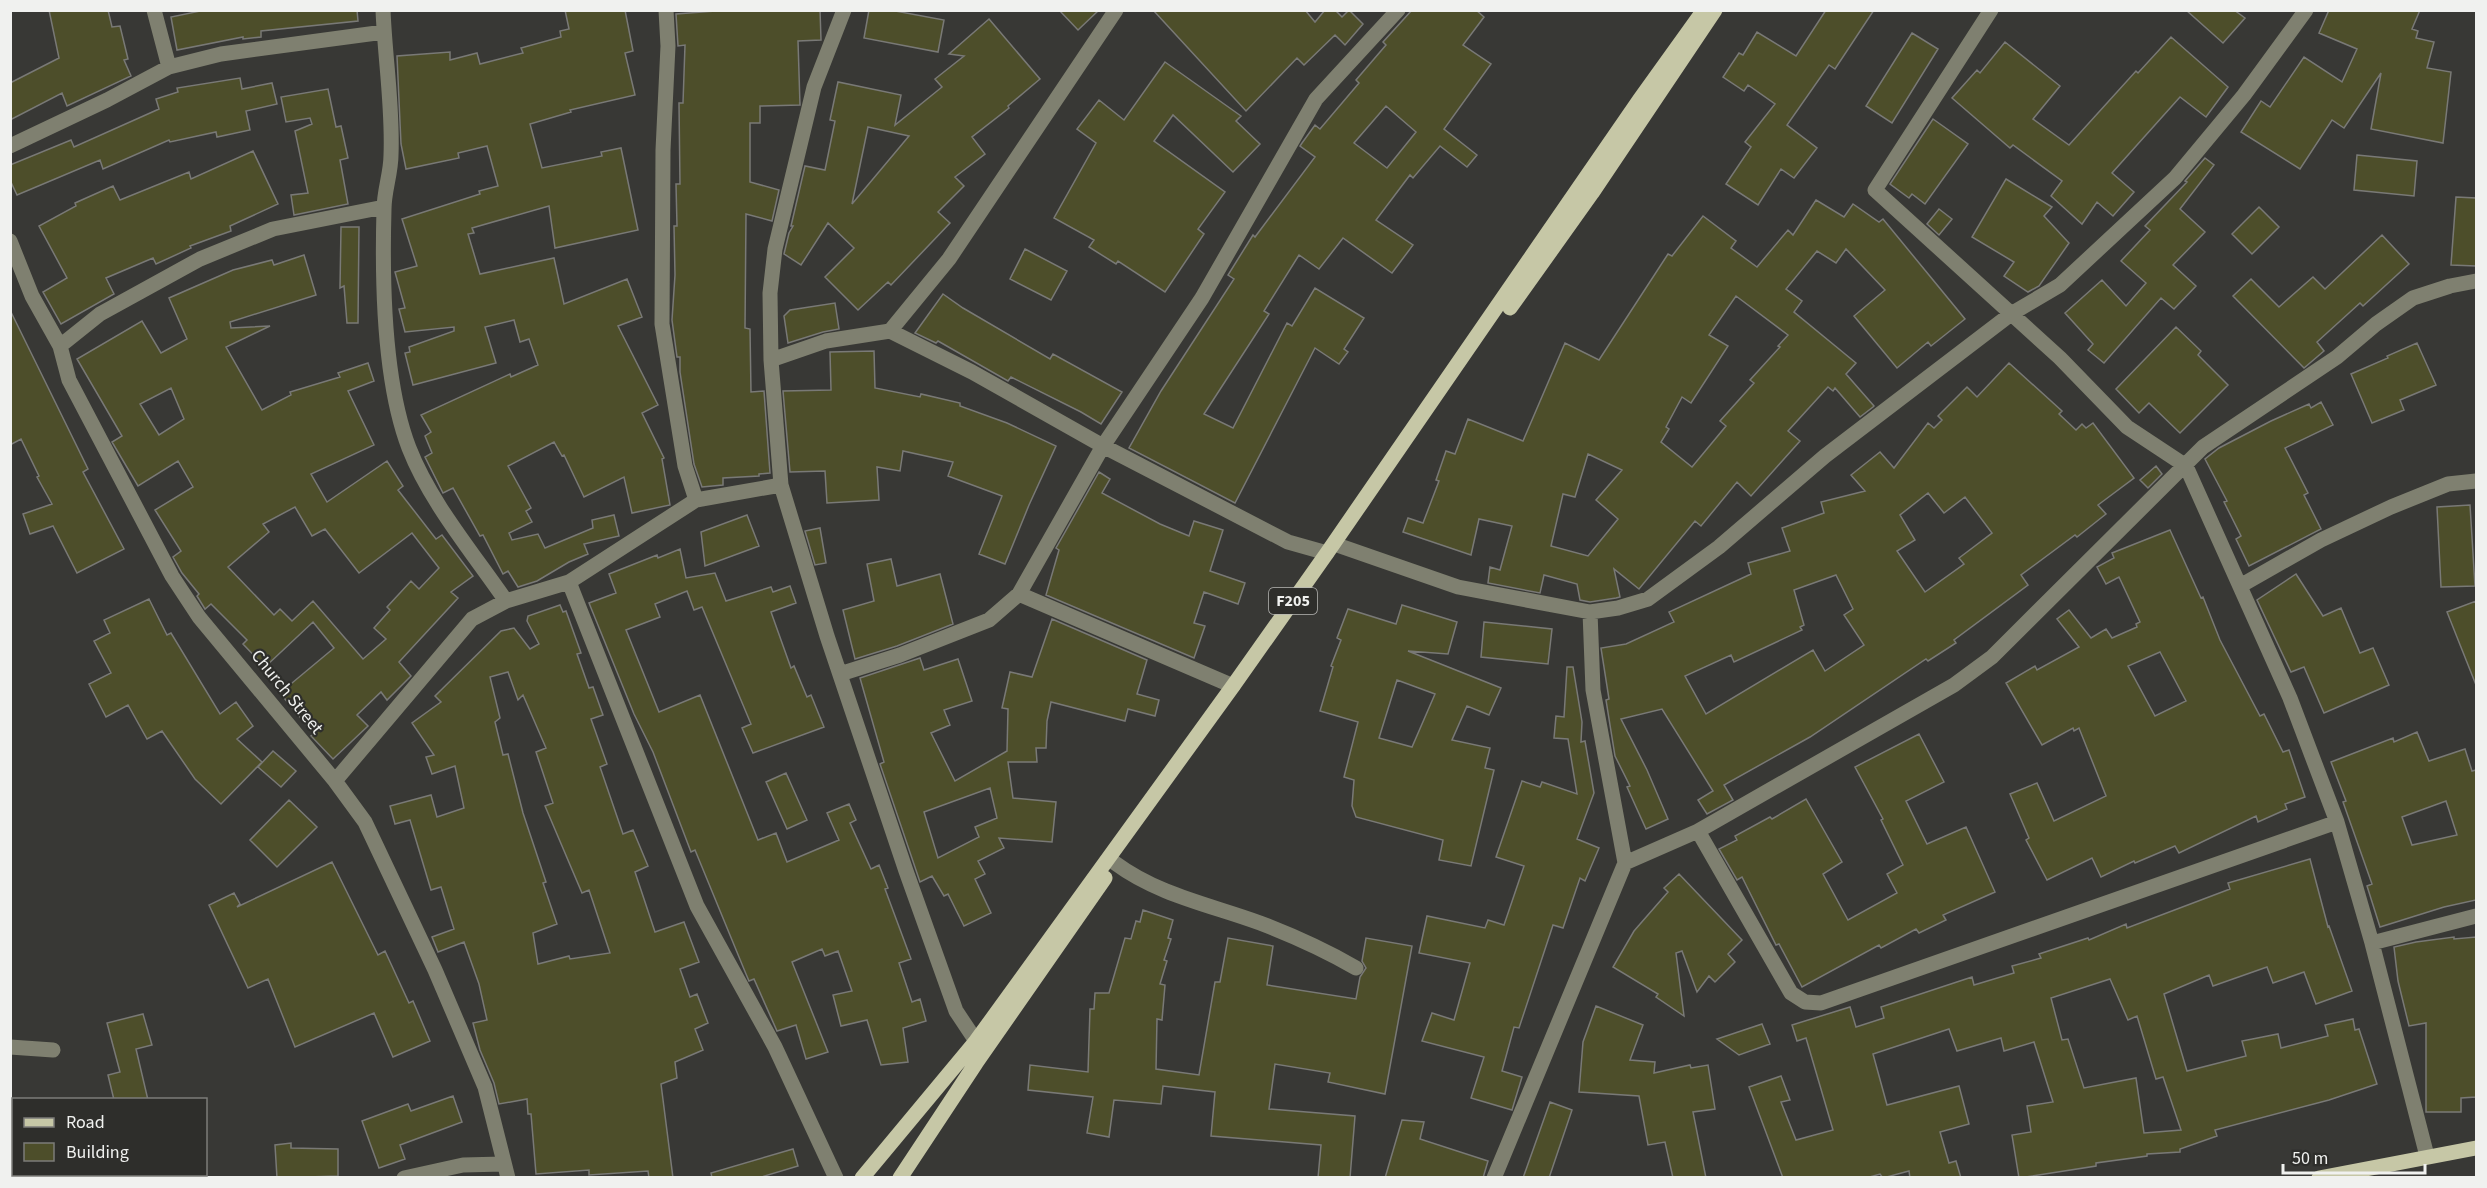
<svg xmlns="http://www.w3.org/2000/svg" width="2487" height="1188" font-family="'Source Sans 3',sans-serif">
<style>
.building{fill:#4d4e2a;stroke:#797976;stroke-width:1.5;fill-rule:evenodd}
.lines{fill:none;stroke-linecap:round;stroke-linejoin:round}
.minor{stroke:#7f8070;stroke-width:15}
.major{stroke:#c6c7a6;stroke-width:15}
.labels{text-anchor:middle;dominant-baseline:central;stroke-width:4.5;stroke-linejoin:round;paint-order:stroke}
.shield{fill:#2e2e2b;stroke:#b6b6b4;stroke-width:1.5}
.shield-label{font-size:16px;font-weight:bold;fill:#f0f1ef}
.street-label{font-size:18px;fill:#f0f1ef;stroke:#2e2e2b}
</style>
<rect width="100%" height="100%" fill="#383835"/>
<path class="building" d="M49,10H108L112,27L120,26L128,59L124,60L131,76L67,106L62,93L10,120V83L59,58Z
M205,10H357L358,21L261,31V37L243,39V37L177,50L171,17Z
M565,10H625L633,51L625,53L635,95L570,110L571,112L530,124L542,168L602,156L601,152L621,148L638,230L555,248L549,206L472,228L474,233L468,234L480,274L554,258L564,304L627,279L642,317L618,326L658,405L642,413L664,458L662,459L670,505L632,513L624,477L584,497L564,455L562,456L554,442L508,466L531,508L526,511L532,522L509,533L512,540L538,534L545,548L593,528L592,520L614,515L619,536L584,544L588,554L569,562L537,581L518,587L508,571L503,574L483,535L480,536L453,488L443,493L425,457L432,453L425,436L431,432L421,415L510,374L511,377L538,365L529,339L520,342L514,320L485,327L496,363L413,385L405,353L410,352L409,347L454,331V327L405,332L399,309L405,308L395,272L417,266L402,219L480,194L479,191L498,186L487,146L458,153L459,158L406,169L401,144L397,56L450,52V60L477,53L480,64L523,53L521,48L561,37L560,31L569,29Z
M729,10H820L821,40L798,41L800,105L760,106V123H750V182L779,190L772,221L746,214L745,328L750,329L751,392L764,391L770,473L759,474V476L723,478V485L702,487L694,464L680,372V357H677L672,320L675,275L674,226H677L676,184H680L679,103H683L685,45L678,46L676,14Z
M869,10H890L944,20L938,52L864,38Z
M1059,10H1099L1078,30Z
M1153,10H1305L1315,22L1325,10H1335L1342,17L1349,10L1363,24L1345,45L1335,35L1304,65L1297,58L1246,111Z
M1412,10H1476L1484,17L1463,45L1491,64L1444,129L1477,155L1467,167L1440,146L1413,178L1410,175L1376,220L1413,245L1392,273L1343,238L1319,269L1299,255L1264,311L1269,314L1204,414L1233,428L1287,323L1292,326L1315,288L1364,318L1344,349L1348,352L1339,364L1315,348L1235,503L1129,448L1161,391L1234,279L1228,275L1253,235L1255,237L1315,157L1300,146L1302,143L1315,125L1320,129L1359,83L1356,80L1386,45L1383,42ZM1386,106L1416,132L1387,168L1354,143Z
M1826,10H1874L1835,69L1829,65L1787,125L1817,148L1794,178L1781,169L1758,205L1726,184L1751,147L1745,142L1775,104L1748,85L1744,91L1723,77L1739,53L1743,55L1757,32L1796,56Z
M2186,10H2234L2245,18L2223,43Z
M2329,10H2420L2412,29L2418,31L2416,38L2434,42L2427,68L2451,72L2443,143L2371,129L2381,73L2344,128L2332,120L2300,169L2241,132L2261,101L2270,107L2304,57L2342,82L2357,49L2319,33Z
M989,19L1040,79L1008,106L1009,108L972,137L985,154L955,177L964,186L938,212L950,223L891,285L888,282L858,310L825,277L854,248L828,223L801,265L784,254L789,233L793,226H791L805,166L825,170L835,121L830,120L838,82L901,95L895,125L942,87L935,79L964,56L949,54ZM868,127L909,136L852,204Z
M1912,33L1938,49L1892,123L1866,106Z
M2171,37L2228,87L2206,117L2180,97L2137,145L2112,173L2134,192L2113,216L2097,202L2082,224L2051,196L2062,181L2013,145L2010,148L1952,98L1977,70L1980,73L2005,42L2060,86L2033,119L2069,145L2136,71L2138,73Z
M1165,62L1241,116L1236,121L1260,144L1233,172L1173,115L1154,141L1225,192L1198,229L1204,234L1165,292L1118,261L1116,264L1089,247L1094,240L1054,218L1096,143L1077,129L1099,100L1124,120Z
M240,78L242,89L272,83L277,104L246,111L250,130L217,137L216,132L170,142L169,140L103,169L100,160L17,195L10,180V165L71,140L74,147L159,109L156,99L178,92L177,88Z
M328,89L336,127L341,126L348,158L340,160L348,204L294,215L291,195L308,193L295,131L312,124L310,118L286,122L281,97Z
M1933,119L1968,144L1925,204L1912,194L1909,198L1890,184Z
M253,151L278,204L230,226L231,231L190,246L191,248L156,264L153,258L106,278L114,294L61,324L43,292L67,278L39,226L76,206L75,203L113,186L120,200L189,172L191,179Z
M2357,155L2417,161L2414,196L2354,190Z
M2205,158L2214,165L2180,209L2205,232L2173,265L2196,286L2174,309L2161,298L2104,363L2088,350L2093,344L2065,313L2102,280L2126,306L2146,283L2121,261L2150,230L2145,226L2187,182L2185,181Z
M2006,179L2052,207L2044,216L2069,243L2039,286L2028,292L2004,276L2014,262L1972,237Z
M2456,197L2476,198V266L2451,265Z
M1816,200L1844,217L1853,204L1879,222L1883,219L1965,319L1931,346L1928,342L1897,368L1854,316L1885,290L1846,249L1836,263L1817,251L1786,289L1802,301L1794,312L1856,363L1846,374L1874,406L1873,407L1860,417L1835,388L1833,391L1828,387L1788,431L1800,441L1751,496L1737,482L1701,526L1695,521L1639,589L1614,569L1620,597L1616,598L1590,602L1580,600L1577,584L1544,575L1540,593L1488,583L1490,567L1500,570L1512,526L1479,519L1471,555L1403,532L1408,518L1423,523L1439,481L1436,480L1446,451L1455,454L1468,419L1523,441L1565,343L1599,360L1668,254L1672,256L1703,216L1736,241L1731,248L1757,267L1788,230L1793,235ZM1736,296L1788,335L1778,346L1780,347L1750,380L1754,383L1720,421L1726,426L1692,467L1661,442L1669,429L1666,427L1682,397L1691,403L1728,346L1709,335ZM1588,454L1622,470L1596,500L1618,519L1588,556L1551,546L1563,494L1575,497Z
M2259,207L2279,227L2252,254L2232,234Z
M1939,209L1952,219L1939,235L1927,224Z
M341,227H359L358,323H347L344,286L340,288Z
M2382,235L2409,264L2363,306L2360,303L2317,342L2324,351L2304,368L2233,296L2251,279L2279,307L2313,277L2325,289Z
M1025,249L1067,271L1051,300L1010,279Z
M304,255L316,295L230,322L231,328L270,326L226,347L262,410L291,395L290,392L340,377L338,373L368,363L374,381L348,391L374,445L311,474L327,502L387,461L403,486L398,490L436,539L442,535L473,576L451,592L458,598L399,662L411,676L387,700L381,692L357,715L368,726L333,759L311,736L314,734L280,693L334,648L313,622L265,667L243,644L247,640L211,604L205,609L197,596L199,594L182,573L173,557L181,551L155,510L193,487L178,461L138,486L112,442L122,436L77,359L142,321L161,353L187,339L169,298L233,270L272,260L274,265ZM171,388L184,419L159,435L140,404ZM295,507L312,536L325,529L359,573L412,533L439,568L419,589L411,581L387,607L390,610L374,628L386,639L363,659L313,601L292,621L280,609L274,615L228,567L269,532L263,524Z
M943,294L963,308L1050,359L1053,354L1122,392L1101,424L1081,412L1011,377L1008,381L938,341L936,343L915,333Z
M835,303L839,329L823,332L788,343L784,316L790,310Z
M10,310L88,469L83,472L124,549L77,573L53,526L30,534L23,514L52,504L37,477L39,476L21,439L10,445Z
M2176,327L2201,351L2198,355L2228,385L2180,433L2149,403L2139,413L2116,389Z
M2417,343L2436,385L2400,400L2404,410L2372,423L2351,374L2388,358L2387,356Z
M874,351L875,388L920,397L921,394L960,403V406L1007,423L1056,446L1029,505L1005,564L979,554L1002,496L948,476L953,462L903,451L900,471L877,467L879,500L827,503L825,471L790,472L783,391L831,390L830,352Z
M2009,363L2062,411L2059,414L2076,430L2082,424L2086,428L2093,423L2134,478L2098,505L2106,514L2077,537L2075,535L2021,575L2028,585L1954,640L1956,643L1928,661L1926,659L1810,737L1724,785L1733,800L1707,814L1698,800L1713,791L1662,709L1621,719L1647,770L1668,819L1646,829L1627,787L1630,786L1615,756L1606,700L1609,699L1601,648L1626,644L1674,622L1669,612L1751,574L1748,563L1790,551L1782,528L1824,513L1821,502L1865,491L1851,475L1880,452L1894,468L1928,423L1934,428L1942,420L1938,416L1967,387L1977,397ZM1928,493L1944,513L1965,497L1992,533L1959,558L1964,564L1925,592L1897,551L1915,540L1900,515ZM1836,575L1853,609L1844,615L1864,645L1825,671L1813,650L1706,714L1685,676L1731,655L1734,662L1802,630L1800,627L1804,625L1794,590Z
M2321,402L2333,425L2285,448L2308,493L2304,495L2321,529L2249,566L2236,539L2241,536L2224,502L2227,501L2205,459L2219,448L2271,421L2309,404L2311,408Z
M2156,466L2162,474L2148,488L2140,480Z
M1099,472L1110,479L1102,493L1160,524L1189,536L1194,521L1223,530L1210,571L1245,583L1238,604L1204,592L1194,623L1205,626L1194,658L1046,595L1059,550L1056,548Z
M2470,505L2475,586L2441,587L2437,507Z
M747,515L759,546L705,566L701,532Z
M820,528L826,563L815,565L805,531Z
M2170,530L2201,598L2203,597L2220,640L2260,716L2264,714L2283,752L2289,750L2305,797L2285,804L2287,809L2258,822L2256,816L2179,853L2175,846L2135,863L2134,861L2101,877L2092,858L2047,880L2026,840L2029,838L2010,794L2037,783L2054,821L2106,796L2079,728L2074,731L2073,728L2042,745L2006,683L2035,666L2037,670L2079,647L2057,619L2069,610L2091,638L2106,629L2112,638L2137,627L2136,624L2140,622L2119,577L2106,584L2097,567L2114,558L2112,553ZM2160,652L2186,701L2155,716L2128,666Z
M680,549L686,578L715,573L726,601L771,587L773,592L790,586L796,603L771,612L791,668L794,666L807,697L811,695L824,727L753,753L742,728L751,724L702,607L694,610L687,591L655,604L660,617L626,630L659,712L700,695L758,840L776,833L787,862L839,840L827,813L849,804L856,820L850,823L871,869L879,865L888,888L885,889L911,959L899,963L912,1002L920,999L926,1021L903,1028L908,1062L881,1065L867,1020L841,1026L833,995L852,991L838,951L825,956L822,949L792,962L828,1052L806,1059L796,1025L777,1031L754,979L749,981L746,974L695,850L691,852L653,752L634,714L589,603L616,593L609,574L657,555L658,558Z
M891,559L897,586L940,574L953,624L897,646L855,659L843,610L874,601L867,564Z
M2296,574L2323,616L2341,608L2360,653L2373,648L2389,685L2324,713L2304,667L2291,672L2257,600Z
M149,599L167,635L171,633L220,714L236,702L253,726L237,739L262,762L221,804L195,779L162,731L147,739L128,705L106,717L89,684L111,673L94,641L110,633L104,620Z
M2476,601V685L2447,612Z
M560,605L563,612L566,611L581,653L577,654L589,688L593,687L603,715L591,719L607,764L600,767L623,834L633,830L648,866L635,872L655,932L684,922L699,962L680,969L690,997L697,994L708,1023L695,1029L703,1050L675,1062L677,1078L661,1084L673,1178H649L648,1171L589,1175V1170L536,1174L531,1114H528L527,1099L499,1104L494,1083L480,1050L473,1023L487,1020L479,984L464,942L438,952L432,937L454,929L441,887L431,890L410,820L395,824L390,806L431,795L437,817L464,808L455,766L432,774L426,757L434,755L412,723L441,702L435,696L501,631L514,628L530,649L539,644L527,621L528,616ZM508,672L518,700L523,695L546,748L536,752L553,803L545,806L582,893L589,890L610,953L570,959L569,956L538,964L533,933L557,924L543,883L546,882L523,813L508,754L503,755L495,722L500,718L490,677Z
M1402,605L1457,622L1448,654L1408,651L1501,688L1489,715L1467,706L1452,740L1490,748L1485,768L1494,770L1471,866L1439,860L1443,840L1356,817L1352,806L1354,780L1344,777L1358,722L1320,711L1333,667L1331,666L1341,640L1337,638L1348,609L1396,624ZM1397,680L1435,694L1412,747L1379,738Z
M1052,619L1147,660L1137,694L1159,700L1155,716L1128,709L1125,721L1051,702L1047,721L1046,748H1036L1037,762H1008L1013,798L1056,802L1052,842L999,838L1004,848L978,861L985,874L975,879L991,913L964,926L948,894L944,896L932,876L920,882L880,764L884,762L860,678L920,658L924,670L958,659L972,701L944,710L950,725L931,733L955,781L1007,751L1008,709L1002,708L1010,672L1032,677ZM990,788L997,818L975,827L979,837L938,858L924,812Z
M1484,622L1552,629L1548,664L1481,657Z
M1567,667H1573L1582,722L1581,742L1585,741L1594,793L1577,839L1599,848L1585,881L1580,878L1563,928L1553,925L1519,1028L1514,1027L1502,1071L1522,1077L1512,1110L1471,1098L1484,1057L1422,1041L1432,1013L1454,1020L1470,963L1419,953L1427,916L1485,928L1488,920L1504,925L1524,866L1496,857L1522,781L1540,787L1542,782L1577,794L1568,739L1554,738L1556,716L1564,717Z
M2417,732L2429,761L2465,749L2472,771L2476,770V900L2444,907L2380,927L2367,886L2372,884L2343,802L2346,801L2331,762L2393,738L2394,742ZM2446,801L2457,835L2412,845L2402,817Z
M1919,734L1944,782L1906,801L1927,844L1966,827L1995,892L1943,915L1946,920L1919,933L1916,929L1881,948L1879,945L1802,987L1779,944L1776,945L1742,877L1737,880L1719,849L1737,840L1735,836L1770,817L1772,819L1806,799L1842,862L1823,874L1848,920L1897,893L1887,874L1903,865L1881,820L1883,819L1855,767Z
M273,751L296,771L281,787L258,767Z
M786,773L807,820L787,829L766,782Z
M289,800L317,827L277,867L250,840Z
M2310,859L2328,927L2329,926L2352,991L2316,1004L2304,972L2273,983L2267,967L2213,986L2209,975L2164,994L2187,1071L2246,1056L2242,1041L2278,1034L2281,1048L2328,1036L2325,1025L2353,1019L2355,1030L2359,1029L2377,1084L2329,1100L2215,1130L2217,1136L2180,1149V1152L2147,1154V1156L2096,1163V1166L2019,1178L2012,1135L2031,1132L2027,1106L2053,1102L2034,1042L2004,1051L2001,1038L1957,1051L1949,1029L1873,1054L1887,1105L1959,1086L1969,1124L1940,1132L1949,1163L1956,1161L1961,1178H1910L1909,1171L1883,1178L1880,1174L1866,1178H1783L1749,1087L1781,1076L1790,1100L1781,1102L1796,1140L1833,1130L1806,1038L1797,1041L1792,1025L1850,1007L1856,1027L1884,1018L1881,1007L1972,977L1974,985L2014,973L2012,966L2041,958L2039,954L2088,938L2089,940L2126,924L2127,928L2230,889L2228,883ZM2110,979L2128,1020L2137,1016L2156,1079L2163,1077L2181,1130L2144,1133L2136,1078L2084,1088L2068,1039L2062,1040L2051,998Z
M332,862L378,955L385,951L409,1003L413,1001L430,1041L393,1057L374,1013L295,1047L268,979L248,988L209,905L234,893L240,904L237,907Z
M1679,874L1742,940L1728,954L1735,962L1715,982L1709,976L1697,992L1682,951L1676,953L1684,1016L1656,997L1658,994L1613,967L1634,931L1668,892L1664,888Z
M1143,910L1173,920L1168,938L1171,939L1164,960L1167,961L1160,984L1165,985L1162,1020L1157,1019L1156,1069L1199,1075L1215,982H1220L1228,938L1273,946L1267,985L1356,999L1360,977L1366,968L1362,961L1366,938L1412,946L1385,1094L1328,1082L1330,1073L1275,1064L1269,1109L1355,1116L1350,1178H1318L1321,1145L1211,1136L1215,1092L1163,1086L1161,1104L1114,1100L1109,1137L1087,1133L1093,1097L1028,1090L1030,1065L1088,1072L1090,1009H1094L1095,993H1109L1125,938L1131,939L1136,921L1140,922Z
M2454,937V939L2476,937V1097L2461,1098V1112H2426V1023L2409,1026L2398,981L2394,947L2416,942Z
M1596,1006L1643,1025L1630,1060L1655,1062L1654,1073L1690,1065L1691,1068L1708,1065L1715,1109L1693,1112L1706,1178H1673L1665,1142L1648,1145L1639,1096L1579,1092L1583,1042Z
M143,1014L152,1045L136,1049L148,1100H114L108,1075L120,1072L107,1023Z
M1762,1024L1770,1044L1739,1055L1717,1039Z
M453,1096L462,1122L400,1145L405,1159L379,1168L362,1121L408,1104L411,1111Z
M1550,1102L1572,1110L1549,1178H1523Z
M1402,1120L1424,1122L1420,1139L1488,1161L1483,1178H1385Z
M291,1143V1148L338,1149V1176L277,1178L275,1145Z
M793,1149L798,1166L758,1178H712L711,1173Z"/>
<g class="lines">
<path class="minor" d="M154,10L169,67
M383,10C385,59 393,107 391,155C391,173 384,191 384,209C382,279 384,383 409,448C430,502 473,553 506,601
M666,10L668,46L663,150L662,324L685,466L696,500
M844,10L814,87L775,249L770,293L771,360L781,485L827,636L906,871L956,1011L976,1041
M1991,10L1875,190L2060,358L2127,427L2186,466L2290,698L2337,822L2372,943L2427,1156
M10,146L107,100L169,67L221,54L384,32
M10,241L32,296L60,346L69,380L172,576L199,617L335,781L365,822L435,970L485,1087L508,1178
M890,331L949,259L1116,10
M60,346L100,314L200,259L273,229L384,207
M771,360L826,341L890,331L972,372L1103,446L1288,542L1327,553
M1340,546L1458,587L1590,612L1618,608L1648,599L1719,547L1825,456L2011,314L2060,285L2175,178L2244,95L2306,10
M569,582L697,906L775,1047L836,1178
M2240,586L2321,540L2391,507L2448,484L2476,481
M1019,594L1233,686
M840,674L900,655L989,620L1019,594L1103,446L1202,298L1316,99L1398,10
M335,781L472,619L506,601L569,582L696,500L781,485
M1698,831L1791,993L1805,1002L1821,1003L2337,822
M1115,863C1158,895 1211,905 1260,923C1294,936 1325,950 1356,968
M1625,863L1698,831L1954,685L1992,657L2203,447L2337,357L2376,324L2413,298L2450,286L2476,281
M2372,943L2476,916
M10,1047L53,1050
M162,1174L168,1178
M404,1178L463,1165L503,1164
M1494,1178L1625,863L1593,690L1590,612"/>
<path class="major" d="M1510,308L1592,193L1715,10
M862,1178L976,1041L1233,686L1327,553L1640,99L1704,10
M900,1178L976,1063L1105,878
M2319,1178L2476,1148"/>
</g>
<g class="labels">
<rect class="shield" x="1269" y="588" width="48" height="26" rx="4.5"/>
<g class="shield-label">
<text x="1293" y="601">F205</text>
</g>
<g class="street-label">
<text transform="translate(287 692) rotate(51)">Church Street</text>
</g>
</g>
<rect width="2487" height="1188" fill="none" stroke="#f0f1ef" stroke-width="24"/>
<rect x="12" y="1098" width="195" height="78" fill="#2e2e2b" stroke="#7c7c79" stroke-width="1.5"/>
<rect x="24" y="1118" width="30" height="9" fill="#c6c7a6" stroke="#7c7c79" stroke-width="1.5"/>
<text x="66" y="1128" font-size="18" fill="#f0f1ef">Road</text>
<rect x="24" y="1143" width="30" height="18" fill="#4d4e2a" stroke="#7c7c79" stroke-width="1.5"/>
<text x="66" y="1158" font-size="18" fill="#f0f1ef">Building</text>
<path d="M2283 1164v9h142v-9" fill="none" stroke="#f0f1ef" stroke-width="3"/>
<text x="2292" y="1164" font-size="18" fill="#f0f1ef" stroke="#2e2e2b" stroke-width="4.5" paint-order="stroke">50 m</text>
</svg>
